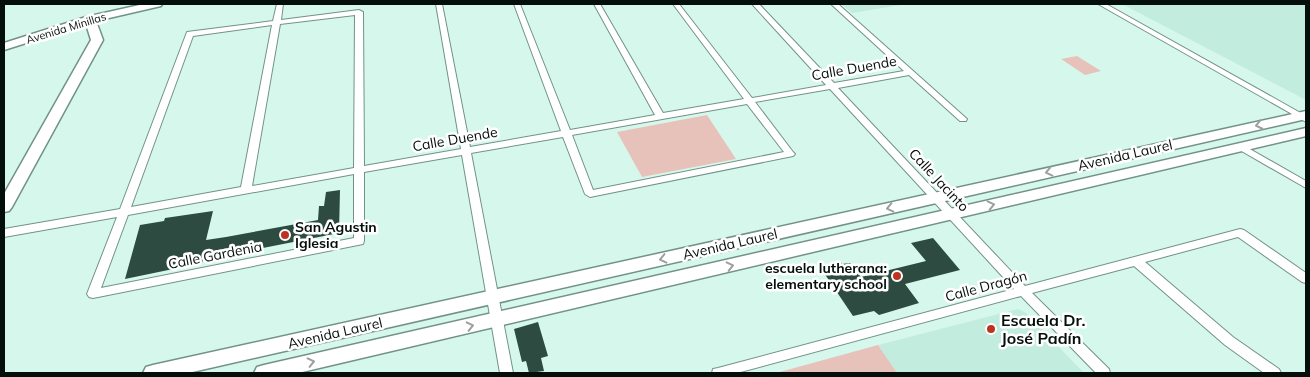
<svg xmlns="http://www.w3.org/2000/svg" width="1310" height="377" font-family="Mulish,sans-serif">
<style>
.built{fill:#c2ecde}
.green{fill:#e7c2bb}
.building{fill:#2e4b41}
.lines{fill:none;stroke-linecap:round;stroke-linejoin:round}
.street-casing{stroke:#739287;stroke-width:2}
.secondary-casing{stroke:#739287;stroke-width:3}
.street{fill:#fff;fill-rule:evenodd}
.secondary{fill:#fff;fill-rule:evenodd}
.oneway{stroke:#9b9f9d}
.poi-dot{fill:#be3221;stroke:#fff;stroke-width:2}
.labels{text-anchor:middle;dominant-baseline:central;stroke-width:5;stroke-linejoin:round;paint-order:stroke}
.far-street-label{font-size:11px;fill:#040f0b;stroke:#fff}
.street-label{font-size:14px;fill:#040f0b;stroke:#fff}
.poi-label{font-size:14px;font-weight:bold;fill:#040f0b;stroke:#fff;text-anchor:start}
.near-poi-label{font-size:16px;font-weight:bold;fill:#040f0b;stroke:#fff;text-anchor:start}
</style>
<rect width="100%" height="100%" fill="#d6f8ec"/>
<path class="built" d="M841,4H907L852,13Z
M1122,4H1306V100Z
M1018,309L1026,313L1084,373H897L878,345Z"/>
<path class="green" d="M1077,56L1101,71L1085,75L1061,59Z
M707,115L736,159L642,177L617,132Z
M878,345L897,373H776Z"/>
<path class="building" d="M340,190L339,233L222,256L203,260L202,263L125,279L140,225L164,221L165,218L213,211L206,240L226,237L318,220L319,206H324L326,192Z
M933,238L960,270L905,284L919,303L879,315L874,311L853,316L820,267L841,262L842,264L850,263L861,277L926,261L911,243Z
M538,322L548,356L541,358L544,371L529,373L526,361L522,362L514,329Z"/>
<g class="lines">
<g class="street-casing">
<path id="street" d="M277,4H283L281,20L359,10L363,12L364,166L461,149L436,4H442L470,147L561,131L514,4H520L570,130L655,115L594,4H600L663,113L744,99L673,4H679L752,98L826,85L752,4H759L834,83L904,71L831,4H838L967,119L966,121H960L909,75L838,88L1025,286L1240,229L1244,230L1306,273V283L1302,282L1238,237L1145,262L1233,337L1279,369L1281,373H1264L1225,345L1134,266L1032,293L1109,369L1110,373H1096L1021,296L737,373H712L713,369L718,368L1014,289L830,89L755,102L793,152L795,154L793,156L590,197L585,194L563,137L471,153L513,373H500L462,155L364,172V241L363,244L93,298L89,297L87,294L117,217L4,237V229L120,209L187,32L273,21ZM355,15L354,168L252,186L280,24ZM272,25L241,187L131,207L193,36ZM747,104L784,152L593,190L572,135ZM354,174V238L101,288L128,215Z
M1098,4H1106L1306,116V122Z
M1241,144L1306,181V188L1238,149L1236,147L1238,145Z"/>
</g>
<g class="secondary-casing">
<path id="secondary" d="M144,4H162L161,6L96,21L103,40L12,207L9,211L4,212V194L91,40L86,24L4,50V43L86,17Z
M1306,111V119L188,373H143L146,367L153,365Z
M1306,128V136L298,373H254L257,367L264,365Z"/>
</g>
<use href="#street" class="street"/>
<use href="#secondary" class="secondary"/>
</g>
<defs><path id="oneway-chevron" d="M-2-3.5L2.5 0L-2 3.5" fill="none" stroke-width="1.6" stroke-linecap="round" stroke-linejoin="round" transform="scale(1.25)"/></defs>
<g class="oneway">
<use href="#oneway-chevron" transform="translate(1259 125) rotate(168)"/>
<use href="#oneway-chevron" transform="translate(1049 172) rotate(167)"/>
<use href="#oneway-chevron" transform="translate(991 205) rotate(-13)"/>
<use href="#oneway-chevron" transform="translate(890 208) rotate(167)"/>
<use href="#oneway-chevron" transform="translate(663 259) rotate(167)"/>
<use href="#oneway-chevron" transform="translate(730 266) rotate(-13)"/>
<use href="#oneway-chevron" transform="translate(470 326) rotate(-13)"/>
<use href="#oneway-chevron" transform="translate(311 362) rotate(-13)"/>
</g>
<g class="poi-dot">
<circle cx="285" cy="235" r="5"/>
<circle cx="897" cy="276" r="5"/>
<circle cx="991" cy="329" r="5"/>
</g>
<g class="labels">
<g class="far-street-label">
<text transform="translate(66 28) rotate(-17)">Avenida Minillas</text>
</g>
<g class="street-label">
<text transform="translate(854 68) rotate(-10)">Calle Duende</text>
<text transform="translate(455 139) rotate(-10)">Calle Duende</text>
<text transform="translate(1125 155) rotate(-13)">Avenida Laurel</text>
<text transform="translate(939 180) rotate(47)">Calle Jacinto</text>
<text transform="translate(730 244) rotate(-13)">Avenida Laurel</text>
<text transform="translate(215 255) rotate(-11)">Calle Gardenia</text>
<text transform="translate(986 286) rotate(-15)">Calle Dragón</text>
<text transform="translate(335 333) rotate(-13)">Avenida Laurel</text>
</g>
<g class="poi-label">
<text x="295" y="227">San Agustin<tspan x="295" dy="16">Iglesia</tspan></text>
<text x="887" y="268" text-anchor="end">escuela lutherana:<tspan x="887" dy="16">elementary school</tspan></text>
</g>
<g class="near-poi-label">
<text x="1001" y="320">Escuela Dr.<tspan x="1001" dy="18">José Padín</tspan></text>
</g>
</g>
<rect width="1310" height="377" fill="none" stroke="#040f0b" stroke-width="10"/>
</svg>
